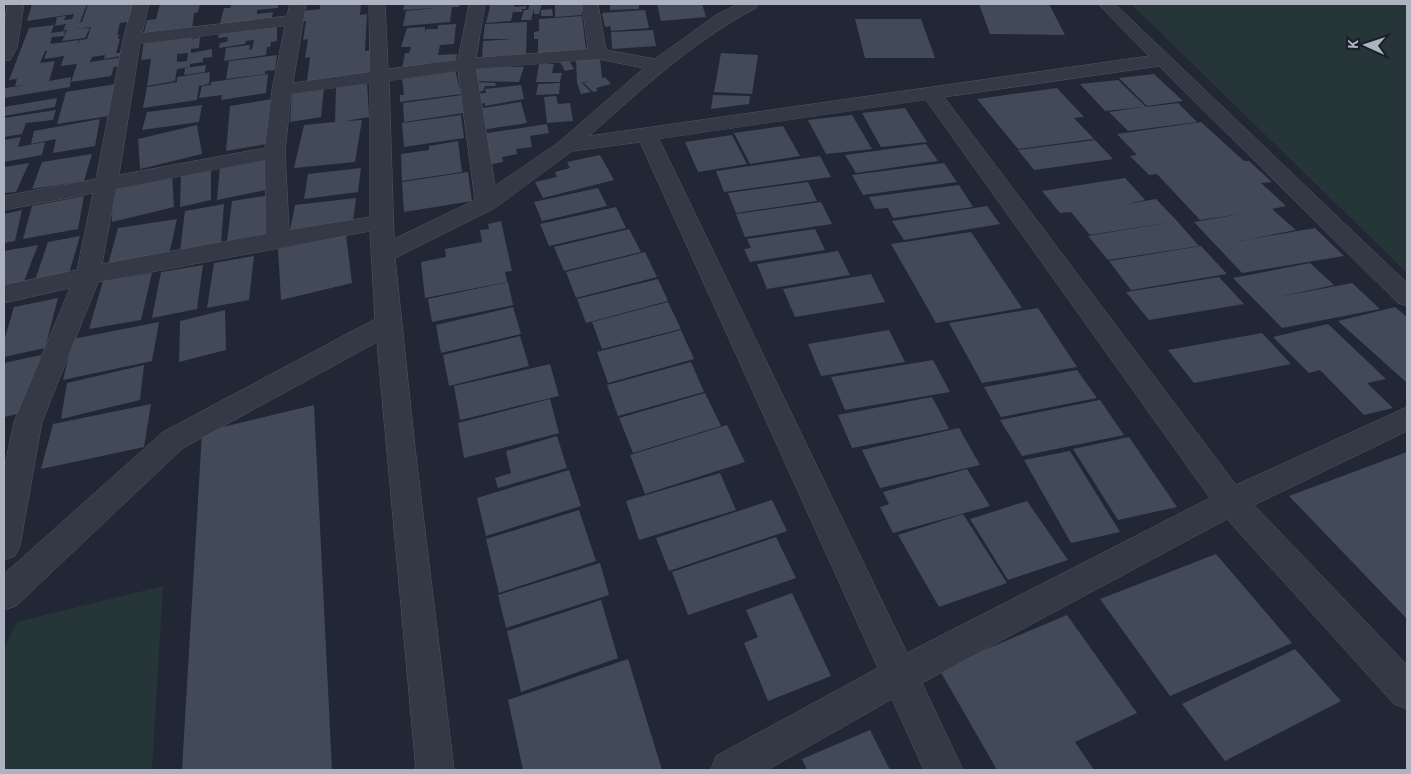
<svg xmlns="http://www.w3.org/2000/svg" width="1411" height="774" font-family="Roboto,sans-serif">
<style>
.green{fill:#263538}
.building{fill:#424959;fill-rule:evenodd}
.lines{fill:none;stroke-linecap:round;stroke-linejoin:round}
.minor-casing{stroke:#525663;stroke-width:1}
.minor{fill:#343945;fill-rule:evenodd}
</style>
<rect width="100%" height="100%" fill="#212734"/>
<path class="green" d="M1131,4H1407V273Z
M163,586L152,770H4V648L17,622Z"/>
<path class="building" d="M32,4H87L80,22L74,23L82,22L88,4H133L128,22L120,23L117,35L119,34L118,39H120L116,53H122L121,56L104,59L105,55L92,57L90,62L124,57L122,66L114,67L111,76L71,82L77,64L61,66L64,56L44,59L47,51H45L40,63L55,61L49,81L71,77L70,87L4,98L5,88L26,85L15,86L17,79L9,80L29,28L54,25L51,33L65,31L64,36L52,37L50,44L79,40L77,47L80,40L87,39L91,27L74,29L90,28L85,38L62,41L67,30H63L66,24L55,26L57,17L66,16L64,20L72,19L74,14L27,21Z
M160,4H200L198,12L194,13L192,30L143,37L147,20L156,19Z
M232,4H278V8L257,10V14L273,12L271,22L219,28L224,8H230Z
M320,4H361L360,15L367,14L365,51L373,50L372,73L307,81L310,57L305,58L308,39L303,40L306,21H301L303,11L320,9Z
M405,4H460L459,7H452L450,22L403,26L406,11L434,8L403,10Z
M490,4H515L514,7L526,6V9H522V12H513L511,21L486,23L490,7H498H489Z
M530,4H542L539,14H534V9L531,20H521L524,10H528Z
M555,4H582V15L555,17Z
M610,4H639V9L610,10Z
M657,4H702L706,17L661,21Z
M979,4H1049L1065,35L990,34Z
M552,9L553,16H541V10Z
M645,10L649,28L611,31L610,26L605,27L602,13Z
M582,16L586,49L538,53V39H534V32L539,31V19Z
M855,19H921L935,58H865Z
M527,22L526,55L482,58L483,41L512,39H483L485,24Z
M277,24V41L271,42L270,47H267L266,55L224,61L226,48L250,45L249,50L252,49L254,40L246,41L245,44L219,48L220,43L227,42L228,37L218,38L220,31Z
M456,24L454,44L440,45L438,55L457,54L456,61L429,63L424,66L402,69L405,53H409L411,47H401L407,28L425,27V33L426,29H438V25Z
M653,30L656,46L612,49L611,32Z
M193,32L192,39L200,37L199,48L191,49V53L212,49V57L203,58V62L190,64V67L177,69L175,81L147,86L151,59L141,60L144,40ZM188,53L187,61L177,62V54Z
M721,53L758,55L752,94L714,92Z
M277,55L275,70L265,71V74L226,79L229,61Z
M600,59L602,78L605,77L611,84L596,88L598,91L593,92L584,83L589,81L582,83L591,92L581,94L577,83L576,60Z
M569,61L574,69L565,71L560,62Z
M539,64H554L552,73H562L560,82H536Z
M206,65L205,72L184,75L185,68Z
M477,66L524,67L519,82L471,81Z
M455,70L461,94L400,102V95H404L402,77Z
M210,72L209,84L199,86L197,100L143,108L147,87L177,82V77Z
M268,74L266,93L221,100L222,95L199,98L202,86L211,85V82Z
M1154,74L1183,101L1147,106L1119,78Z
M1118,80L1146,107L1178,103L1197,122L1128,131L1109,112L1142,107L1105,111L1080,84Z
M367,82L369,117L345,121L362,120L355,162L294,168L304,125L335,122L336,86Z
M475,82L496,83L495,86H485L483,91H477L479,87L473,86Z
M560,83L559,94L536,95L538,84Z
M116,84L109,116L57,124L66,92Z
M521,85L524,99L485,106V103L479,104L478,94L486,93L485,89Z
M324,87L321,117L290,122L292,91Z
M1057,88L1084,117L1074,118L1094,139L1018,149L977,99Z
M462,95L464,113L404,122L403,103Z
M713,95L750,96L749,104L711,109Z
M556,96L558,104L570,103L573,121L547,123L544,97Z
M57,98L55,107L4,116V107Z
M273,99L272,143L226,151L230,106Z
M521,102L527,123L481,130L477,109Z
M202,105L199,122L142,130L147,112Z
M905,108L927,142L881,147L862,113Z
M56,110L53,120L26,123L22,134L4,137V118Z
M461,115L464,138L404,147L402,123Z
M852,115L872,149L826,154L808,120Z
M100,119L95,146L53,153L56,139L31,144L34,131Z
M1201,122L1244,161H1249L1272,182L1261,183L1286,206L1272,209L1296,230L1239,241L1315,228L1344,256L1242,273L1194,222L1240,214L1200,220L1157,174L1149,175L1130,156L1137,155L1117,134Z
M547,124L549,133L530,136L532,147L516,149L517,154L502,157L503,162L487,165L481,134Z
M197,125L202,154L140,169L138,139Z
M783,126L800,156L750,164L734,133Z
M732,135L747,164L698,172L685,142Z
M21,137L18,147L45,142L42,155L4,162V140Z
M1095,140L1113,159L1034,170L1018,150Z
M458,141L462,172L402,181L401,154L429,150V146Z
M926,144L938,161L856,173L845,155Z
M92,154L84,181L32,189L42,162Z
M600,155L614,180L543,198L535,182L557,177L555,172L570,168L567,162Z
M820,156L831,177L724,192L716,171Z
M271,157V189L217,200L220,166Z
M29,163L16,192L4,193V167Z
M944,163L957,182L863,195L852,175Z
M211,168V200L180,207L181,175Z
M361,168L358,192L304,199L308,174Z
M468,172L472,201L404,212L402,182Z
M172,173L174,207L112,222L113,187Z
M1125,178L1145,200L1126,204L1156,199L1177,221L1090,235L1071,212L1060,213L1042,191Z
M808,182L817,201L736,213L728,193Z
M959,185L973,207L893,218L888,208L875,209L869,197Z
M598,188L607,206L542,221L534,202Z
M271,195L268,234L227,241L232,201Z
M84,196L78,229L23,239L32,206Z
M356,198L353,222L290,230L295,205Z
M821,202L832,224L745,237L736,214Z
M224,204L221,243L180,251L185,211Z
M987,206L1000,224L904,240L892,221Z
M616,207L626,228L549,246L540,224Z
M22,210L15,241L4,243V214Z
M177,219L169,255L108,265L118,228Z
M501,221L512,271L505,272L507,282L425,298L421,262L446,257L445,249L482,242L480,230L489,229L488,224Z
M1177,221L1199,246L1108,260L1088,236Z
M629,229L641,252L564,271L554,247Z
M815,229L825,250L750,262L744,249L751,248L747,239Z
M971,232L1022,308L936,323L891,244Z
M346,235L352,283L281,300L278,249Z
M80,236L68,277L34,283L48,242Z
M38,245L23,284L4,288V251Z
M1201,246L1227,274L1131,290L1109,261Z
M838,251L850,275L767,289L757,264Z
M645,252L657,277L576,298L566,272Z
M254,256L249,300L207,308L214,263Z
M1310,263L1334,285L1278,297L1352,283L1380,309L1282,328L1233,278Z
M203,265L197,309L152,318L161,272Z
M152,273L141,320L89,329L103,281Z
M871,274L885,302L795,317L783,289Z
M1219,277L1244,304L1149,320L1126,292Z
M658,279L668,301L586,323L577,299Z
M508,282L513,305L432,322L428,299Z
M58,298L45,348L4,357V341L14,307Z
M668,302L681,329L602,349L592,322Z
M513,307L521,334L441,353L436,325Z
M1395,307L1407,317V383L1338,321Z
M1038,308L1077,367L982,383L949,323Z
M225,310L226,350L179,362L180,321Z
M159,322L152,361L63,380L73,339Z
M1328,324L1386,379L1367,383L1393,408L1364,415L1320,370L1309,373L1273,337Z
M681,330L694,359L608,383L597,352Z
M889,330L905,362L821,376L808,344Z
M1262,333L1291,364L1194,383L1168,350Z
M520,336L529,366L449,386L443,355Z
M41,355L29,411L4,417V363Z
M933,360L950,392L845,410L831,377Z
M691,362L704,392L618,416L607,385Z
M550,364L559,396L460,420L454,386Z
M144,365L140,400L61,419L67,383Z
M1077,370L1097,398L1001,417L984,387Z
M705,393L721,426L633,453L619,418Z
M932,397L949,429L852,448L838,415Z
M550,399L559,433L464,458L458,423Z
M1100,400L1124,435L1022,456L1000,420Z
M151,404L144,447L41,469L53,424Z
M314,405L332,770H182L202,432Z
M727,425L745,462L645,494L630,455Z
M959,428L980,465L880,488L862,450Z
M557,436L567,468L498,488L495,478L511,473L506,451Z
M1129,437L1177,507L1118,520L1073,449Z
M1070,451L1120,532L1071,543L1024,460Z
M1407,452V619L1289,496Z
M967,469L990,506L893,533L880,507L889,504L883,492Z
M569,470L581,506L486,536L477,498Z
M720,473L736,510L639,540L626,501Z
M772,500L787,531L669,571L656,538Z
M1027,501L1068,560L1008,580L970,519Z
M579,510L596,561L499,593L486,539Z
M963,514L1007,583L939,607L898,535Z
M776,537L796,578L688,615L672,572Z
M1216,554L1292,643L1170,696L1100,599Z
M600,563L609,595L506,628L498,595Z
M792,593L831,676L768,701L744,643L758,637L746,610Z
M601,600L618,658L521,692L507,631Z
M1067,615L1137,713L1075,742L1094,770H997L939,669Z
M1295,649L1341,701L1225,761L1182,704Z
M628,659L662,770H523L508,700Z
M870,730L890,770H807L802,759Z"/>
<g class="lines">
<g class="minor-casing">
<path id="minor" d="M8,4H24L17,48L10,60L4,61V24Z
M133,4H149L142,33L287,16L290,4H306L293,83L370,72L369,4H385L388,69L458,60L469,4H485L476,58L588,49L582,4H598L606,50L655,59L716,15L738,4H758L756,8C693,41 642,89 589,136L1149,56L1098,4H1115L1407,283V306L1398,303L1159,66L944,97L1236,485L1407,407V431L1254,505L1407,665V709L1394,704L1227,519L922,683L963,770H924L892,699L767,770H711L716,756L878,668L640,142L572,151L495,208L395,258L415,448L454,770H416L377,342L183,448L16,606L4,610V574L163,432L375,319L370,231L98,282L42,422L20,546L15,556L4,560V470L14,422L70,288L4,303V285L77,270L93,193L4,210V196L96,179L123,40ZM285,26L272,90L265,148L119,175L140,44ZM598,59L644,68L559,142L495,186L476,69ZM458,71L475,200L394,239L389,81ZM370,83V217L289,230L285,152L291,94ZM926,100L1210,498L907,653L659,139ZM265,160L266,234L102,264L116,189Z"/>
</g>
<use href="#minor" class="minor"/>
</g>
<rect width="1411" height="774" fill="none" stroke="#aeb3c2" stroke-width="10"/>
<g transform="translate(1366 45) rotate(273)" stroke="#1a1e29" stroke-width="4" paint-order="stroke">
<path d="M0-4L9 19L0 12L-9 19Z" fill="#aeb3c2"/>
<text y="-8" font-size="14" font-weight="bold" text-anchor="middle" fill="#aeb3c2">K</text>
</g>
</svg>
